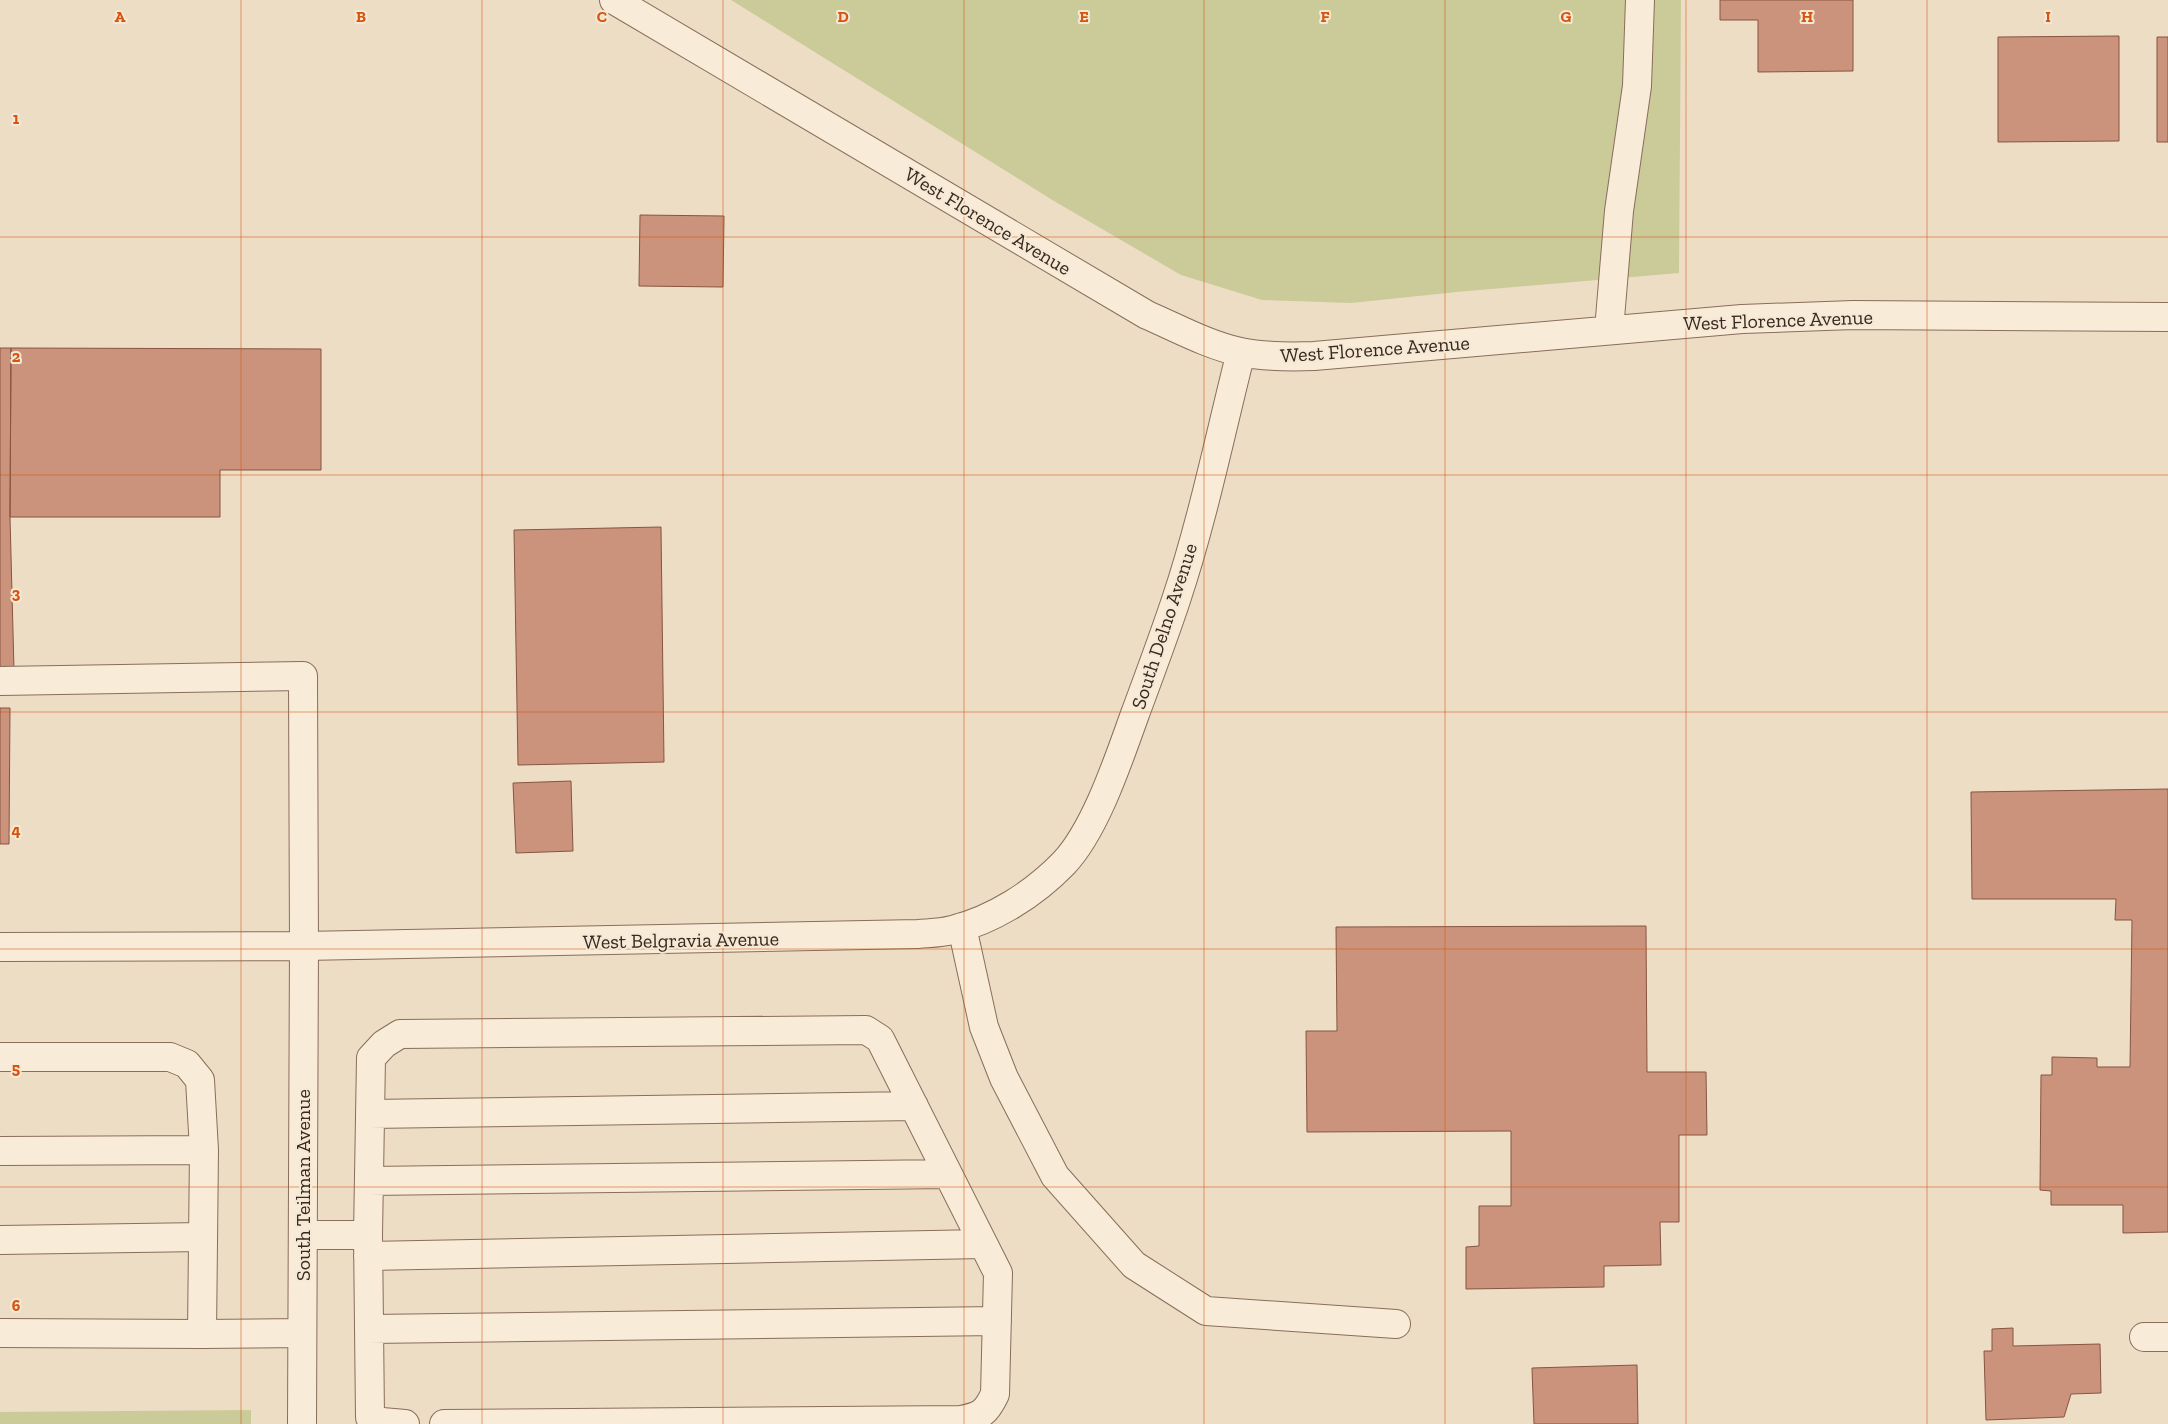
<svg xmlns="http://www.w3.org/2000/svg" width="2168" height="1424" font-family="'Zilla Slab',serif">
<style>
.green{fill:#cbcb99}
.building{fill:#cb937b;stroke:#875541}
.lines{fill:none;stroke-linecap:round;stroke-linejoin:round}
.minor-casing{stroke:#886e5b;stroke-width:30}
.minor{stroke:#f8ebd8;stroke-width:28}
.grid{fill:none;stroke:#d6540e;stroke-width:1;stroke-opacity:0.55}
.labels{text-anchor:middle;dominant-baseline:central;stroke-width:4;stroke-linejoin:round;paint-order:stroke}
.street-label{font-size:20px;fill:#38281f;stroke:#f5e8d4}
.grid-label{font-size:16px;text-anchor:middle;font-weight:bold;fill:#d6540e;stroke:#f5e8d4;stroke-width:4;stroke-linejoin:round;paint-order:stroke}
</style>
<rect width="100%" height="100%" fill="#edddc5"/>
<path class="green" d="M731,0H1681L1679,273L1457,292L1351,303L1262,300L1181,275L1054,201Z
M251,1410V1424H0V1412Z"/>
<path class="building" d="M1720,0H1853V71L1758,72V20H1720Z
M2119,36V141L1998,142V37Z
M2157,37H2168V142H2157Z
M640,215L724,216L723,287L639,286Z
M0,348H11L10,517L14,670H0Z
M11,348L321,349V470H220V517H10Z
M661,527L664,762L518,765L514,530Z
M0,708H10L9,844H0Z
M571,781L573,851L516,853L513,783Z
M2168,789V1232L2123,1233V1205H2051V1191L2040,1190L2041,1075H2052V1057L2097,1058V1067H2130L2132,920H2115L2116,899H1972L1971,792Z
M1646,926L1647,1072H1706L1707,1135H1679V1222H1660L1661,1265L1604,1266V1287L1466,1289V1247L1479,1246V1206H1511V1131L1307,1132L1306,1031H1337L1336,927Z
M2013,1328V1346L2100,1344L2101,1393L2071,1394L2064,1417L1986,1420L1984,1351H1992V1329Z
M1637,1365L1638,1424H1534L1532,1368Z"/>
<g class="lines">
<g class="minor-casing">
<path id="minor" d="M614,0L1147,315C1177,328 1208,345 1240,352C1265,357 1289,357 1314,356L1742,319L1853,315L2168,317
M1609,330L1619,211L1637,86L1640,0
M0,681L303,676L304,946L0,947
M962,927L984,1027L1004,1078L1055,1176L1134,1265L1206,1311L1396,1324
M0,1057H170L187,1064L200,1080L204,1150L202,1334L302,1333
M370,1114L914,1106
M0,1151L204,1150
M369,1181L948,1174
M303,1235H368
M0,1240L203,1237
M368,1256L983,1244
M369,1329L997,1321
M0,1333L202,1334
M2144,1337H2168
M302,1424L304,946L918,934C929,933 941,933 952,930C993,920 1034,894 1064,863C1096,829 1119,758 1135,714C1149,676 1163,639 1176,600C1203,519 1220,435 1241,352
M405,1424L382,1422L370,1417L368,1235L371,1058L384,1044L400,1034L866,1030L880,1039L998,1273L995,1394C986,1413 981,1416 961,1420L444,1424"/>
</g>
<use href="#minor" class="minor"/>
</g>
<path class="grid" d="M241,0V1424M482,0V1424M723,0V1424M964,0V1424M1204,0V1424M1445,0V1424M1686,0V1424M1927,0V1424M0,237H2168M0,475H2168M0,712H2168M0,949H2168M0,1187H2168"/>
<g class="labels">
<g class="street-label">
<text transform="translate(988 221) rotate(31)">West Florence Avenue</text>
<text transform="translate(1778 320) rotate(-2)">West Florence Avenue</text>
<text transform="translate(1375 349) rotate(-4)">West Florence Avenue</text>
<text transform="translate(1164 626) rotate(-72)">South Delno Avenue</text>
<text transform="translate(681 940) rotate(-1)">West Belgravia Avenue</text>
<text transform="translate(303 1185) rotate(-90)">South Teilman Avenue</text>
</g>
</g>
<g class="grid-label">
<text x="120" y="22">A</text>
<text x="361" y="22">B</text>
<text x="602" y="22">C</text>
<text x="843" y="22">D</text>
<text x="1084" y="22">E</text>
<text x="1325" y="22">F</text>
<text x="1566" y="22">G</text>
<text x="1807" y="22">H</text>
<text x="2048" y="22">I</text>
<text x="16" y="124">1</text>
<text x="16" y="362">2</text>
<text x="16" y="599">3</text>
<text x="16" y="836">4</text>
<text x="16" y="1074">5</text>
<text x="16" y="1311">6</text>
</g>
</svg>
